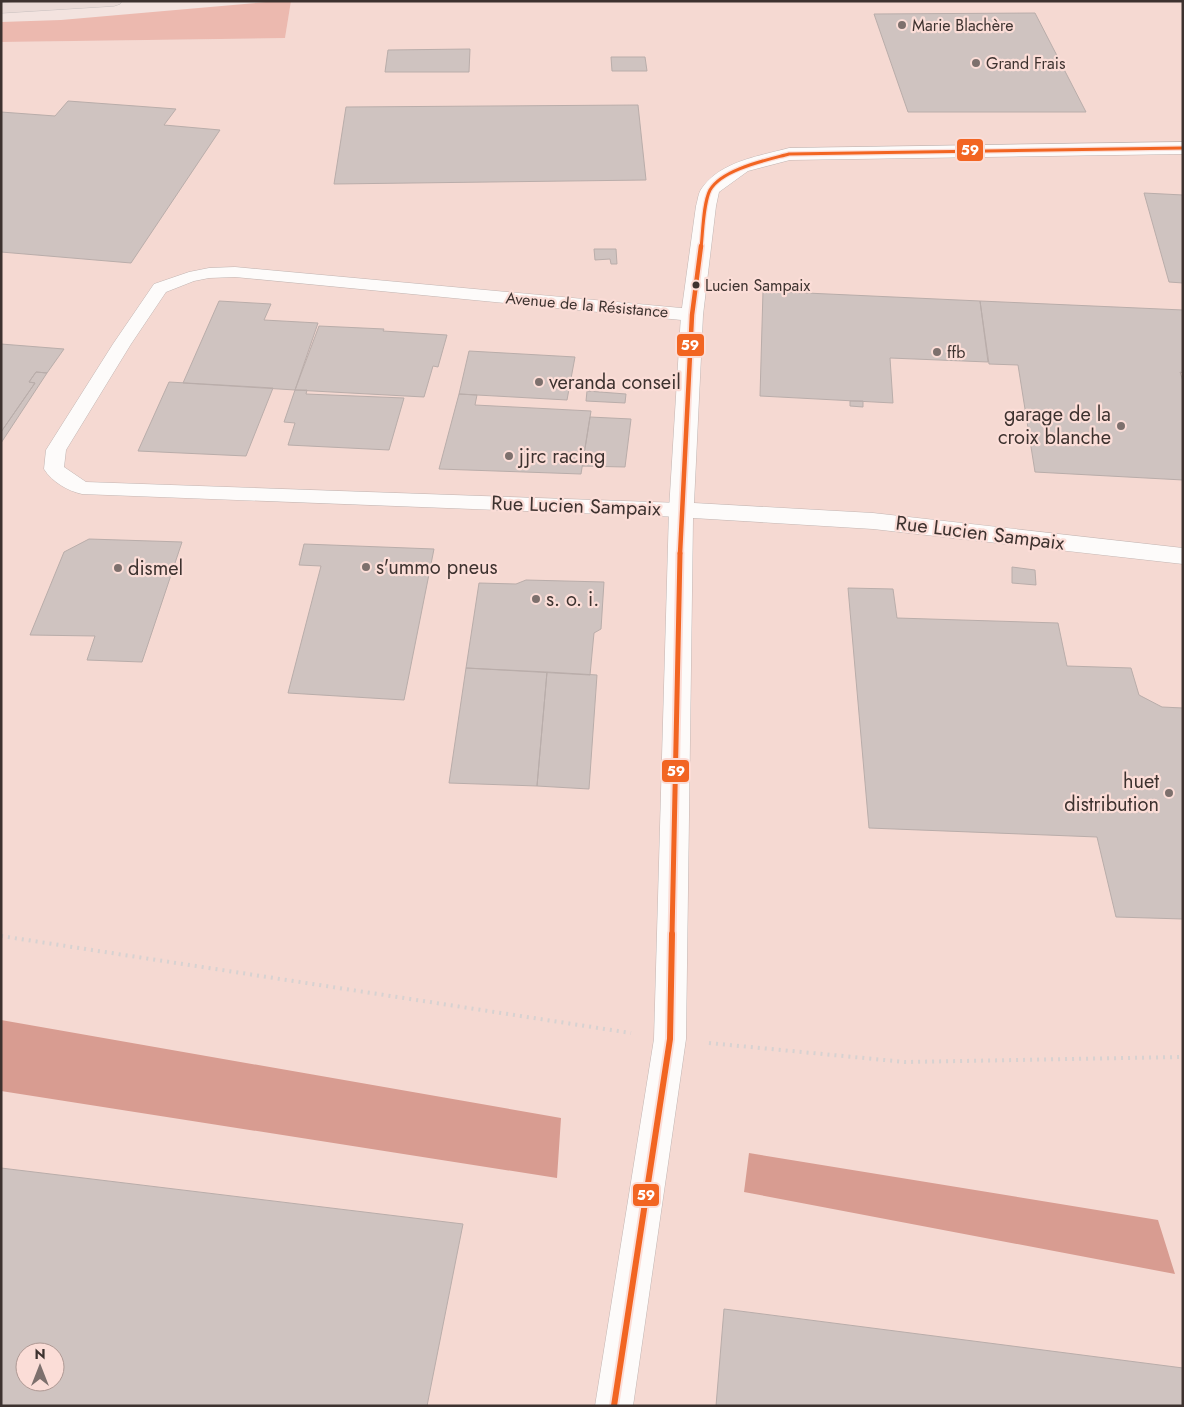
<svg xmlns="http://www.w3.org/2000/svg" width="1184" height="1407" font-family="Jost,sans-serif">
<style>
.built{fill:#f5d9d2;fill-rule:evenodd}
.forest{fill:#ecb9af}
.water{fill:#d89c91}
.building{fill:#cfc3c0;stroke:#b9adaa;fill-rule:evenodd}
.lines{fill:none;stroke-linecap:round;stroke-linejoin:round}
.lane-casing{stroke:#c2b5b2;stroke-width:1}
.street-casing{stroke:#c2b5b2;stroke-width:1}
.highway-casing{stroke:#c9c0bf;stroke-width:1}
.path{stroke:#d7d2d1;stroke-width:4;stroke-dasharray:2 5;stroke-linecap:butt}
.lane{fill:#fdfbfa;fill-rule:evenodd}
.street{fill:#fdfbfa;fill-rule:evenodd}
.highway{fill:#eadad6;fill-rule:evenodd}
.bus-1-far3-casing{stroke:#fbddd7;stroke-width:5.5}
.bus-1-far2-casing{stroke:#fbddd7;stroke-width:8}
.bus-1-far1-casing{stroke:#fbddd7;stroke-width:9}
.bus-1-casing{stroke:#fbddd7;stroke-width:10}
.bus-1-far3{stroke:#f26522;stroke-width:3}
.bus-1-far2{stroke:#f26522;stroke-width:4.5}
.bus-1-far1{stroke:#f26522;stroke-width:5}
.bus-1{stroke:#f26522;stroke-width:6}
.poi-dot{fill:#7d706d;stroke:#fbddd7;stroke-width:2}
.bus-dot{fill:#3d322f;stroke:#fbddd7;stroke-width:2}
.labels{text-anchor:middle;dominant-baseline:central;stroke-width:4.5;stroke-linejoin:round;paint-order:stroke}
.far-poi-label{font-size:16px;fill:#3d322f;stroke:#fbddd7;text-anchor:start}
.far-bus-label{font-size:16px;fill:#3d322f;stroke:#fbddd7;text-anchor:start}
.far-street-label{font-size:16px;fill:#3d322f;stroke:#fbddd7}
.poi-label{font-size:20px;fill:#3d322f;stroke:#fbddd7;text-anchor:start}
.street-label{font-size:20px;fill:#3d322f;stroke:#fbddd7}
.line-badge{stroke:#fbddd7;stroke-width:2}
.badge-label{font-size:14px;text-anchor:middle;font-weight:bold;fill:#fff}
</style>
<rect width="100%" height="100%" fill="#f3e3df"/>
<path class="built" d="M291,1H1183V1406H1V42L285,38ZM25,1352H55V1382H25Z"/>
<path class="forest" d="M278,1H291L285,38L1,42V22L61,20Z"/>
<path class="water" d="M1,1020L561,1118L557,1178L1,1091Z
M749,1153L1158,1220L1175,1274L744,1192Z"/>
<path class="building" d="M1035,13L1086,112H908L874,14Z
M470,49L469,72H385L388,50Z
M611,57H645L647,71H612Z
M68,101L176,109L164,125L220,130L131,263L1,252V112L55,116Z
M638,105L646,180L334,184L346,107Z
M1144,193L1183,195V283L1169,282Z
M594,249H616L617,264H611L610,259L595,260Z
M763,291L980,301L988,362L890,358L893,403L760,396Z
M219,301L271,304L264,320L318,323L295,390L183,383Z
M980,301L1183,310V373L1180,372L1183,381V480L1035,472L1018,365L989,364Z
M319,326L384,329L383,331L447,335L438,367L433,366L424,397L295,390Z
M1,344L64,349L47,373L36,372L29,382L35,383L1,432Z
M469,351L575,357L567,400L459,394Z
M36,372L47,373L1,443V432L35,383L29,382Z
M169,382L273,388L246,456L138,451Z
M295,390H307L306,394L404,398L389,450L288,445L295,423L284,422Z
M587,391L626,394L625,403L586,401Z
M459,394L477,395L475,405L591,411L581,474L439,469Z
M850,401H863V407L850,406Z
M590,417L631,419L625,467L582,466Z
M89,539L182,542L142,662L87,660L95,636L30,635L64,552Z
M304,544L434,549L404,700L288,693L321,566L299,565Z
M1012,567L1035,570L1036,585L1012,583Z
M526,580L604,582L601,629L594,633L590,675L466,668L479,583L516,584Z
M848,588L893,589L897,618L1058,623L1067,666L1131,668L1139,695L1162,707L1183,708V919L1116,917L1097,837L869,828Z
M466,668L547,672L537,786L449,783Z
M547,672L597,675L589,789L537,786Z
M1,1168L463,1224L427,1406H1ZM25,1352H55V1382H25Z
M724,1309L1183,1368V1406H716Z"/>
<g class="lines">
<g class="lane-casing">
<path id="lane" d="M235,267L692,309L699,311L701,315L699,319L692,321L235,277L209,278L194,281L166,292L131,344L66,450L64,467L86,482L681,503L688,505L692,510L688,515L681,517L82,494C68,491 52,482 44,469L46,450L113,344L154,284L189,272L209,268Z"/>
</g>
<g class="street-casing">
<path id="street" d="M1183,142V154L790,160L748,171L719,192L716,206L703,315L694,503L873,513L1183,548V564L873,529L693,518L686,1039L633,1406H595L654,1039L669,510L681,315L696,206C698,200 698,193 702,188C721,161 760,156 789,148Z"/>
</g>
<g class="highway-casing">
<path id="highway" d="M31,1H122L120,4L114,6L1,13V3Z"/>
</g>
<path class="path" d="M1,936L631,1033
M709,1043L905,1062L1183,1057"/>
<use href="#lane" class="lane"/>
<use href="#street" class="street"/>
<use href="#highway" class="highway"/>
<g class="bus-1-far3-casing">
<path id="bus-1-far3" d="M701,248C703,232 703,204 710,190C722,169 767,160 789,154L1183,148"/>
</g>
<g class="bus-1-far2-casing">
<path id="bus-1-far2" d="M680,554L692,315L701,246"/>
</g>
<g class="bus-1-far1-casing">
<path id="bus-1-far1" d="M672,935L680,553"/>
</g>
<g class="bus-1-casing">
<path id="bus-1" d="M614,1406L670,1039L672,934"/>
</g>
<use href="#bus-1-far3" class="bus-1-far3"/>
<use href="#bus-1-far2" class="bus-1-far2"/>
<use href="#bus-1-far1" class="bus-1-far1"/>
<use href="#bus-1" class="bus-1"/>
</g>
<g class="poi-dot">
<circle cx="902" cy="25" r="5"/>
<circle cx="976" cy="63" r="5"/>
<circle cx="937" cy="352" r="5"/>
<circle cx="539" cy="382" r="5"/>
<circle cx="1121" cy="426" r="5"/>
<circle cx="509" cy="456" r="5"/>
<circle cx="366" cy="567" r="5"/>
<circle cx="118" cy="568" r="5"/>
<circle cx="536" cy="599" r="5"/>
<circle cx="1169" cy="793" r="5"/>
</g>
<circle class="bus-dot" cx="696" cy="285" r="4.5"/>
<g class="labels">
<g class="far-poi-label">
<text x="912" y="25">Marie Blachère</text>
<text x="986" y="63">Grand Frais</text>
<text x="947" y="352">ffb</text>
</g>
<g class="far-bus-label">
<text x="705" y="285">Lucien Sampaix</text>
</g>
<g class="far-street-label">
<text transform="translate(587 305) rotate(5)">Avenue de la Résistance</text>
</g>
<g class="poi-label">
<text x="549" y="382">veranda conseil</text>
<text x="1111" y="414" text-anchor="end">garage de la<tspan x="1111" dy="23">croix blanche</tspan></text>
<text x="519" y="456">jjrc racing</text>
<text x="376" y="567">s'ummo pneus</text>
<text x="128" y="568">dismel</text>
<text x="546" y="599">s. o. i.</text>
<text x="1159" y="781" text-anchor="end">huet<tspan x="1159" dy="23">distribution</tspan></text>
</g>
<g class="street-label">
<text transform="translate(576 506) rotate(2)">Rue Lucien Sampaix</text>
<text transform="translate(980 533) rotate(7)">Rue Lucien Sampaix</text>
</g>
</g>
<g class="line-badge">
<rect x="956" y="138" width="28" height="24" rx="5" fill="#f26522"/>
<rect x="676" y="333" width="29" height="24" rx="5" fill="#f26522"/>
<rect x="661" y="759" width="29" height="24" rx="5" fill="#f26522"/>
<rect x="632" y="1183" width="28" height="24" rx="5" fill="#f26522"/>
</g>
<g class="badge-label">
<text x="970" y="155">59</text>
<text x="690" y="350">59</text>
<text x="676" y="776">59</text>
<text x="646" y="1200">59</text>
</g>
<rect width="1184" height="1407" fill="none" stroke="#3d322f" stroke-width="5"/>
<g transform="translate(40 1367)"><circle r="24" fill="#fbddd7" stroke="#af9994"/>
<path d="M0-4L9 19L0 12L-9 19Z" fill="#7d706d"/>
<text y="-8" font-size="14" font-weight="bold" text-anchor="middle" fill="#3d322f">N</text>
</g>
</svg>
